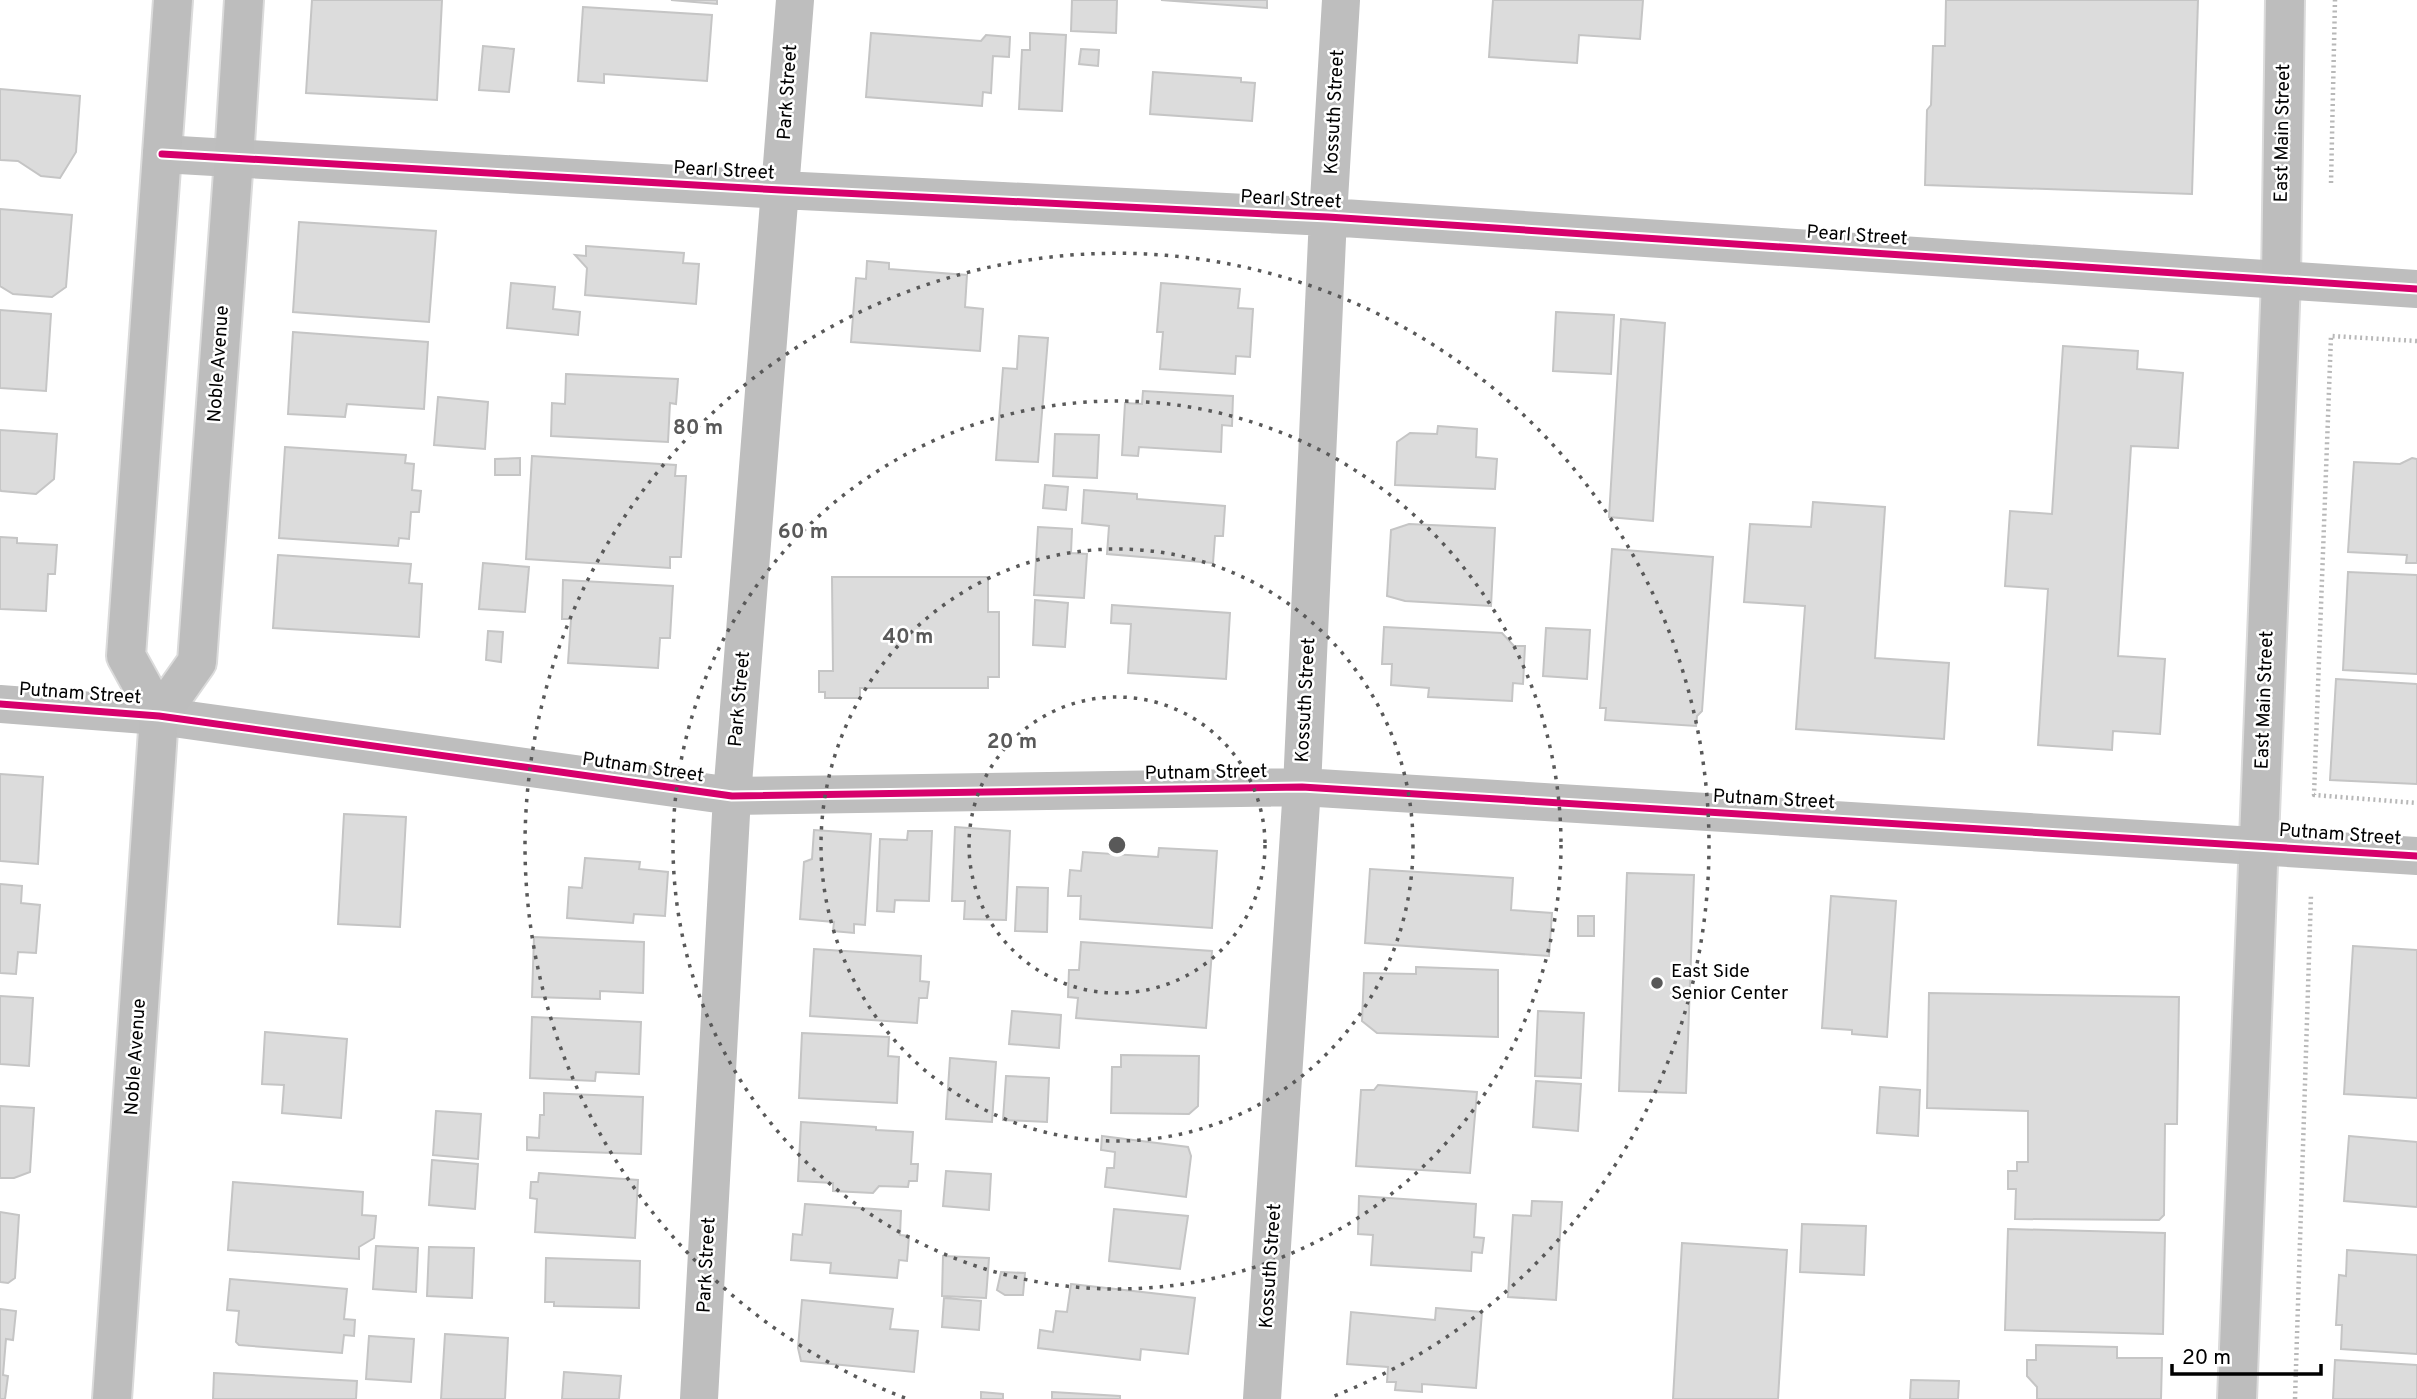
<svg xmlns="http://www.w3.org/2000/svg" width="2417" height="1399" font-family="Overpass,sans-serif">
<style>
.building{fill:#dcdcdc;stroke:#c5c5c5;stroke-width:2}
.lines{fill:none;stroke-linecap:round;stroke-linejoin:round}
.major-casing{stroke:#dbdbdb;stroke-width:42}
.path{stroke:#b8b8b8;stroke-width:4.5;stroke-dasharray:2 3.5;stroke-linecap:butt}
.minor{stroke:#bebebe;stroke-width:38}
.major{stroke:#bdbdbd;stroke-width:38}
.cycleway-casing{stroke:#fff;stroke-width:11}
.cycleway{stroke:#d6006c;stroke-width:7}
.ring{fill:none;stroke:#595959;stroke-width:3.5;stroke-dasharray:3.5 7}
.poi-dot{fill:#595959;stroke:#fff;stroke-width:2.5}
.labels{text-anchor:middle;dominant-baseline:central;stroke-width:5;stroke-linejoin:round;paint-order:stroke}
.street-label{font-size:19px;fill:#000;stroke:#fff}
.poi-label{font-size:19px;fill:#000;stroke:#fff;text-anchor:start}
.centre{fill:#595959;stroke:#fff;stroke-width:3.5}
.ring-label{font-size:21px;text-anchor:middle;font-weight:bold;fill:#595959;stroke:#fff;stroke-width:5;stroke-linejoin:round;paint-order:stroke}
</style>
<rect width="100%" height="100%" fill="#fff"/>
<path class="building" d="M312,0H442L437,100L306,93Z
M671,0H717V4Z
M1072,0H1117L1116,33L1071,31Z
M1161,0H1267V8Z
M1493,0H1643L1640,39L1579,35L1577,63L1489,57Z
M1946,0H2198L2192,194L1925,185L1927,110L1931,105L1933,46H1945Z
M583,7L712,15L707,81L604,74V83L578,81Z
M871,33L981,41L986,35L1010,37L1009,57L993,56L991,93L983,92L982,106L866,97Z
M1030,33L1066,35L1062,111L1019,109L1022,50H1030Z
M483,46L514,49L509,92L479,90Z
M1081,49L1099,50L1098,66L1079,64Z
M1153,72L1241,78V82L1255,83L1252,121L1150,114Z
M0,89L80,96L76,152L60,178L41,176L18,161L0,160Z
M0,209L72,215L66,287L52,297L13,294L0,286Z
M299,222L436,231L429,322L293,312Z
M586,246L684,253L683,263L699,264L696,304L585,295L587,268L575,255L586,256Z
M867,261L889,263V269L967,275L965,307L983,309L980,351L851,342L856,278L866,279Z
M511,283L555,287L553,309L580,312L578,335L507,328Z
M1161,283L1240,289L1238,308L1253,309L1250,357L1236,356L1235,374L1160,369L1163,332H1157Z
M0,310L51,314L46,391L0,388Z
M1556,312L1614,315L1611,374L1553,371Z
M1621,319L1665,323L1653,521L1609,517Z
M293,332L428,342L424,409L347,404L345,417L288,414Z
M1019,336L1048,338L1038,462L996,460L1003,368L1017,369Z
M2063,346L2138,351L2137,369L2183,373L2178,448L2131,446L2118,656L2165,659L2160,734L2113,731L2112,750L2038,745L2048,589L2005,586L2010,511L2052,514Z
M566,374L678,379L676,404L670,403L668,442L551,436L552,403L565,404Z
M1143,391L1233,396L1232,426L1222,425L1221,452L1139,447L1138,456L1122,455L1125,403L1142,404Z
M438,397L488,402L485,449L434,445Z
M1438,426L1477,429L1476,457L1497,459L1495,489L1395,485L1397,442L1410,433L1437,434Z
M0,430L57,434L54,479L36,494L1,491L0,489Z
M1055,434L1099,435L1097,478L1053,476Z
M285,447L406,455L405,463L414,464L412,490L421,491L419,512H411L409,539L399,538L398,546L279,538Z
M532,456L676,465L675,476H686L681,557H670V568L526,559Z
M520,458V475H495V459Z
M2412,458L2417,459V563H2406L2407,555L2348,552L2354,462L2400,464Z
M1045,485L1068,487L1066,510L1043,508Z
M1084,490L1137,494V499L1225,506L1223,536H1215L1213,563L1107,554L1109,526L1082,523Z
M1813,502L1885,507L1875,658L1949,663L1944,739L1796,729L1805,606L1744,602L1750,524L1811,527Z
M1409,524L1495,528L1491,606L1405,601L1387,596L1391,530Z
M1038,527L1072,529L1071,553L1087,554L1084,598L1034,595Z
M0,537L17,538V543L57,545L55,574H48L46,611L0,609Z
M1612,549L1713,557L1702,711L1697,716L1696,726L1605,720L1606,708H1600Z
M278,555L411,564L409,583L422,584L419,637L273,628Z
M483,563L529,567L525,612L479,609Z
M2348,572L2417,575V674L2343,670Z
M832,577H988V612H999V677H988V688H860V698H825V692H819V671H833Z
M563,580L673,586L670,638H660L658,668L568,663L571,619H562Z
M1035,600L1068,603L1065,647L1033,645Z
M1112,605L1230,613L1226,679L1128,673L1131,624L1111,623Z
M1384,627L1502,633L1514,646H1525L1523,684L1513,683L1512,701L1428,697L1429,688L1391,685L1392,664H1382Z
M1546,628L1590,630L1587,679L1543,676Z
M488,631L503,632L501,662L486,660Z
M2336,679L2417,684V784L2330,780Z
M0,774L43,777L38,864L0,861Z
M344,814L406,817L400,927L338,924Z
M955,827L1010,831L1006,920L964,919L965,901H952Z
M814,830L871,834L865,925L854,924V933L833,931L834,922L800,919L804,862L812,859Z
M908,831H932L929,901L895,900L894,912L877,911L880,839L907,840Z
M1159,848L1217,851L1212,928L1080,919L1081,896H1068L1070,870L1081,871L1083,852L1158,857Z
M585,858L640,862L639,869L668,872L665,916L634,914L633,923L567,918L569,887L582,888Z
M1370,869L1513,878L1511,910L1552,913L1549,956L1365,943Z
M1627,873L1694,875L1686,1093L1619,1091Z
M0,884L22,886L21,903L40,905L36,953L18,952L16,974L0,973Z
M1017,887L1048,888L1047,932L1015,931Z
M1831,896L1896,901L1887,1037L1852,1034V1030L1822,1028Z
M1578,916H1594V936H1578Z
M534,937L644,942L643,993L600,991V999L532,997Z
M1081,942L1212,951L1206,1028L1076,1018L1078,998L1068,997L1069,970H1079Z
M2353,946L2417,950V1098L2344,1094Z
M814,949L921,956L920,981L929,982L927,998H919L917,1023L810,1016Z
M1416,967L1498,970V1037L1377,1033L1362,1021L1364,973L1416,974Z
M1929,993L2179,997L2177,1124H2165L2164,1215L2159,1220L2015,1219L2016,1189H2008V1171H2017V1162H2028V1111L1927,1108Z
M0,996L33,998L29,1066L0,1064Z
M1012,1011L1061,1015L1059,1048L1009,1044Z
M1538,1011L1584,1013L1581,1078L1535,1076Z
M532,1017L641,1022L639,1074L596,1072L595,1081L530,1078Z
M265,1032L347,1039L341,1118L282,1113L284,1085L262,1084Z
M802,1033L889,1037L888,1056L899,1057L897,1103L799,1098Z
M1121,1055L1199,1056L1198,1106L1189,1114L1111,1113L1112,1067H1121Z
M950,1058L996,1062L992,1122L946,1119Z
M1006,1076L1049,1078L1047,1122L1003,1120Z
M1536,1081L1581,1084L1578,1131L1533,1127Z
M1378,1085L1477,1092L1470,1173L1356,1166L1361,1090H1374Z
M1880,1087L1920,1090L1918,1136L1877,1133Z
M544,1093L643,1097L641,1154L527,1150V1137L539,1138L540,1115H544Z
M0,1106L34,1108L30,1172L14,1178H0Z
M436,1111L481,1114L478,1159L433,1155Z
M801,1122L876,1127V1130L913,1132L911,1164H918L917,1181H909L908,1187L879,1186L873,1193L833,1191V1183L798,1181Z
M1102,1136L1188,1147L1191,1156L1186,1197L1105,1187L1107,1168H1114L1115,1152L1101,1150Z
M2349,1136L2417,1142V1207L2344,1201Z
M432,1160L478,1164L475,1209L429,1205Z
M946,1171L991,1174L989,1210L943,1206Z
M539,1173L638,1180L635,1238L535,1232L537,1199L530,1198L531,1182H538Z
M233,1182L363,1192L362,1215L376,1216L374,1238L359,1247V1259L228,1250Z
M1359,1196L1476,1204L1474,1237L1484,1238L1482,1253L1472,1252L1471,1271L1371,1265L1373,1235L1358,1234Z
M1532,1201L1562,1202L1556,1300L1508,1297L1513,1215L1531,1216Z
M805,1204L901,1211L900,1235L909,1236L907,1261L899,1260L897,1278L830,1273L831,1263L791,1260L793,1234L802,1235Z
M1114,1209L1188,1216L1180,1269L1109,1261Z
M0,1212L19,1215L15,1278L8,1283L0,1282Z
M1802,1224L1866,1226L1864,1275L1800,1272Z
M2008,1229L2165,1233L2163,1334L2005,1330Z
M1682,1243L1787,1250L1778,1399H1673Z
M376,1246L418,1248L416,1292L373,1289Z
M429,1247L474,1248L472,1298L427,1296Z
M2347,1250L2417,1255V1354L2341,1349L2342,1325H2336L2339,1275L2346,1276Z
M943,1256L989,1258L986,1298L942,1296Z
M546,1258L640,1261L639,1308L554,1306V1302H545Z
M1001,1272L1025,1273L1023,1295H1005L997,1290Z
M230,1279L347,1289L344,1319L355,1320L354,1336L344,1335L342,1353L239,1345L236,1342L239,1311L227,1310Z
M1071,1284L1195,1298L1188,1354L1141,1349L1140,1360L1038,1348L1040,1330L1053,1332L1056,1311L1067,1312Z
M944,1298L981,1301L979,1330L942,1327Z
M802,1300L893,1309L890,1329L918,1331L914,1372L801,1361L798,1348Z
M1436,1308L1482,1312L1476,1388L1422,1384V1392L1395,1390L1396,1382H1387L1388,1367L1347,1364L1351,1312L1435,1320Z
M0,1309L16,1311L13,1340L6,1339L3,1375L8,1376L5,1399H0Z
M445,1334L508,1338L505,1399H441Z
M369,1336L414,1339L411,1382L366,1379Z
M2036,1345L2117,1347V1358H2162L2161,1399H2037V1387L2027,1376V1360H2036Z
M2335,1360L2417,1365V1399H2333Z
M564,1372L621,1376L619,1399H562Z
M214,1373L357,1381L356,1399H213Z
M1911,1380L1959,1381L1958,1399H1910Z
M981,1392L1003,1394V1399H981Z
M1052,1392L1120,1396V1399H1052Z"/>
<g class="lines">
<g class="major-casing">
<path id="major" d="M159,716L126,656L173,0
M112,1399L159,716L197,662L234,159L244,0
M2237,1399L2281,280L2285,0"/>
</g>
<path class="path" d="M2331,183L2335,0
M2417,341L2331,336L2314,795L2417,803
M2295,1399L2311,894"/>
<path class="minor" d="M162,154L781,190L1328,217L2417,289
M0,704L159,716L732,796L1302,787L2417,856
M699,1399L732,796L795,0
M1262,1399L1302,787L1328,217L1341,0"/>
<use href="#major" class="major"/>
<g class="cycleway-casing">
<path id="cycleway" d="M162,154L781,190L1328,217L2417,289
M0,704L159,716L732,796L1302,787L2417,856"/>
</g>
<use href="#cycleway" class="cycleway"/>
</g>
<g class="ring">
<circle cx="1117" cy="845" r="148"/>
<circle cx="1117" cy="845" r="296"/>
<circle cx="1117" cy="845" r="444"/>
<path d="M905 1398A592 592 0 1 1 1329 1398"/>
</g>
<circle class="poi-dot" cx="1657" cy="983" r="7"/>
<g class="labels">
<g class="street-label">
<text transform="translate(788 92) rotate(-86)">Park Street</text>
<text transform="translate(1335 112) rotate(-87)">Kossuth Street</text>
<text transform="translate(2283 133) rotate(-89)">East Main Street</text>
<text transform="translate(724 171) rotate(3)">Pearl Street</text>
<text transform="translate(1291 200) rotate(3)">Pearl Street</text>
<text transform="translate(1857 236) rotate(4)">Pearl Street</text>
<text transform="translate(219 364) rotate(-86)">Noble Avenue</text>
<text transform="translate(80 694) rotate(4)">Putnam Street</text>
<text transform="translate(740 699) rotate(-85)">Park Street</text>
<text transform="translate(1306 700) rotate(-87)">Kossuth Street</text>
<text transform="translate(2265 700) rotate(-88)">East Main Street</text>
<text transform="translate(643 768) rotate(8)">Putnam Street</text>
<text transform="translate(1206 773) rotate(-1)">Putnam Street</text>
<text transform="translate(1774 800) rotate(3)">Putnam Street</text>
<text transform="translate(2340 835) rotate(4)">Putnam Street</text>
<text transform="translate(136 1057) rotate(-86)">Noble Avenue</text>
<text transform="translate(707 1265) rotate(-87)">Park Street</text>
<text transform="translate(1271 1266) rotate(-86)">Kossuth Street</text>
</g>
<g class="poi-label">
<text x="1671" y="972">East Side<tspan x="1671" dy="22">Senior Center</tspan></text>
</g>
</g>
<circle cx="1117" cy="845" r="10" class="centre"/>
<g class="ring-label">
<text x="698" y="434">80 m</text>
<text x="803" y="538">60 m</text>
<text x="908" y="643">40 m</text>
<text x="1012" y="748">20 m</text>
</g>
<path d="M2172 1364v10h149v-10" fill="none" stroke="#000000" stroke-width="3.5"/>
<text x="2182" y="1364" font-size="21" fill="#000000" stroke="#ffffff" stroke-width="5" paint-order="stroke">20 m</text>
</svg>
